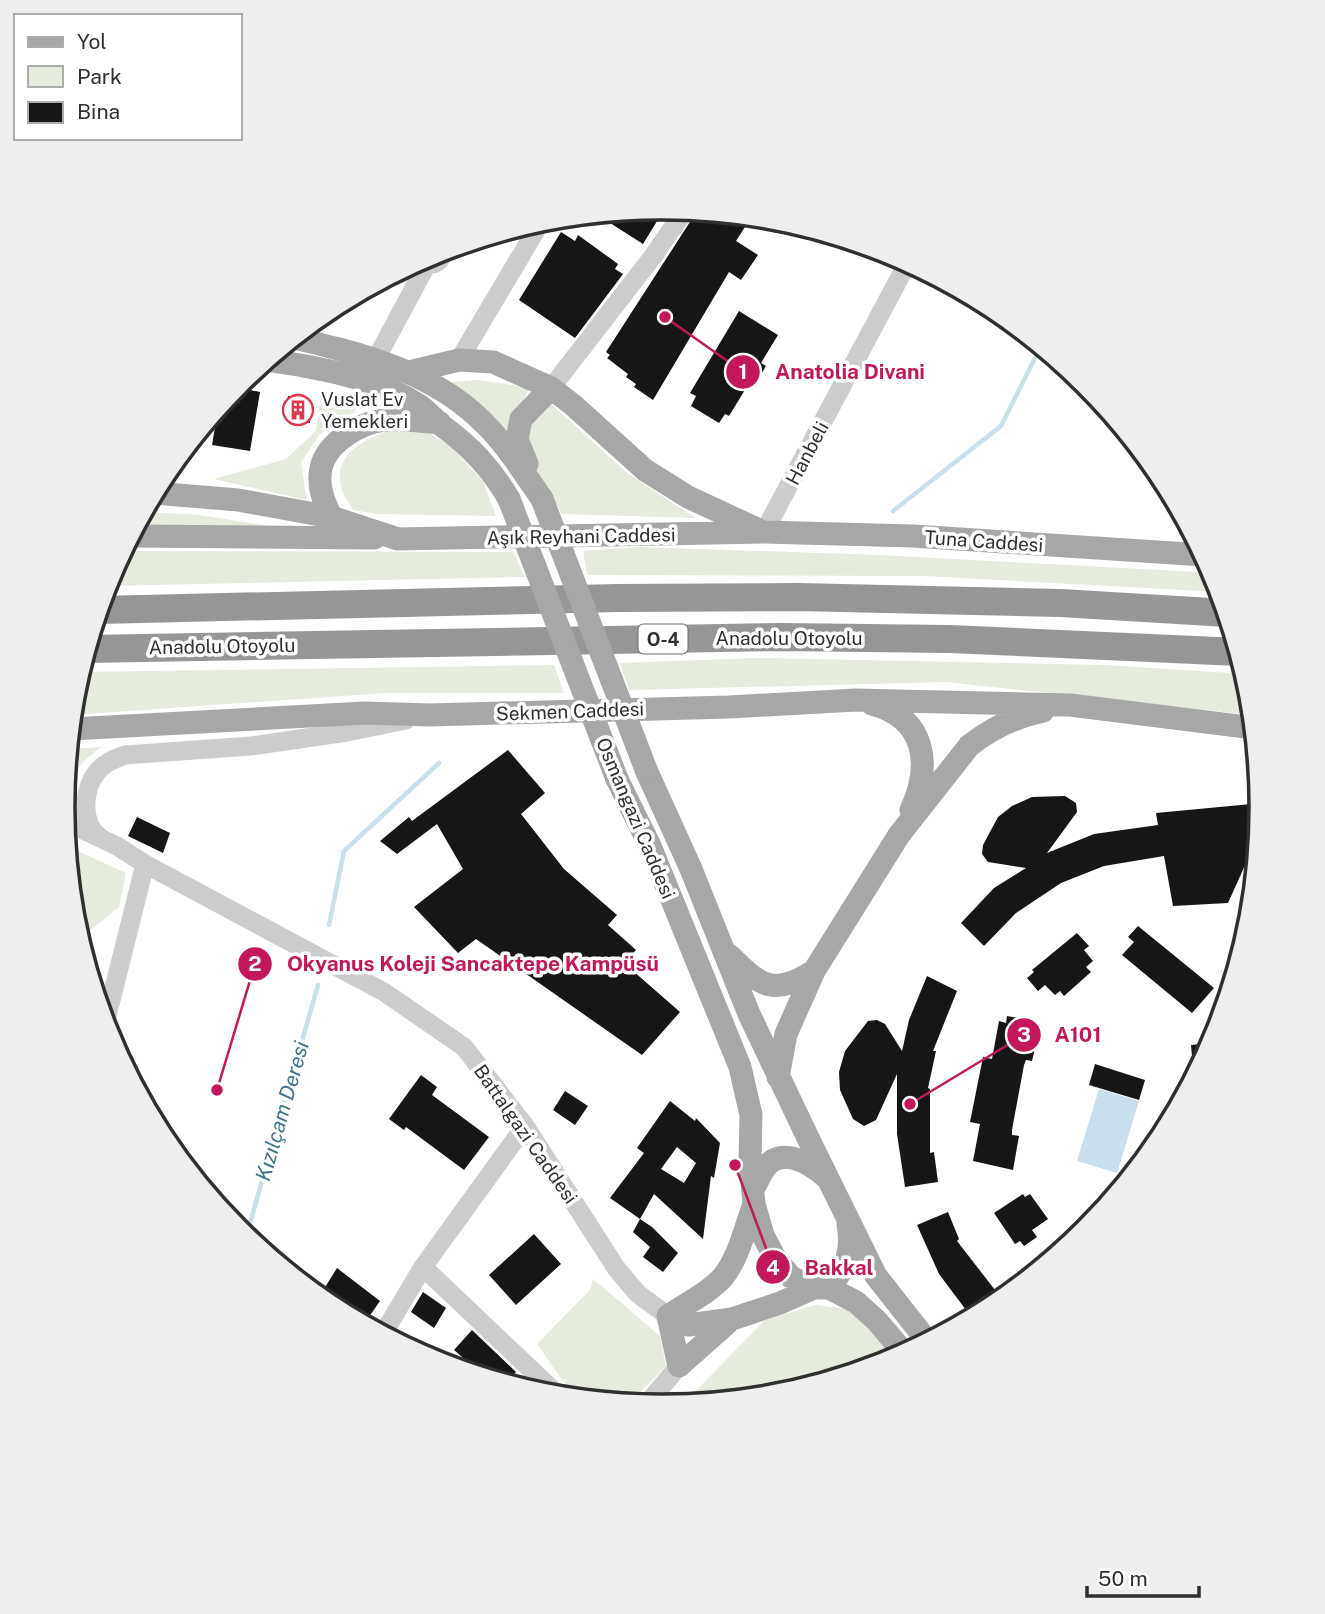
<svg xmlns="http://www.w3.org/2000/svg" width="1325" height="1614" font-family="'Public Sans',sans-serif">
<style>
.green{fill:#e5ebdd}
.water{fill:#c9dfeb}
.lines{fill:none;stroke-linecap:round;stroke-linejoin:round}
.stream{stroke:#c9dfeb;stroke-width:4.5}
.building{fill:#161616;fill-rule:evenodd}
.minor{stroke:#ccc;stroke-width:19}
.major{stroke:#a7a7a7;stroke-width:23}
.highway{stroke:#969696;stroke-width:28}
.major-bridge{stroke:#a7a7a7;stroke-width:23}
.labels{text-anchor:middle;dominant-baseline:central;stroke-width:7;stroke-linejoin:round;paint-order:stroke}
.shield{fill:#fff;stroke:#6d6d6d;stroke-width:2}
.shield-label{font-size:18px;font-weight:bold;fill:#2f2f2f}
.poi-label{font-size:19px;fill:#2f2f2f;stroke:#fff;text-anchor:start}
.street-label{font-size:19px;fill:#2f2f2f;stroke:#fff}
.water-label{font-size:21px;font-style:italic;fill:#3e748f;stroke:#fff}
.rim{fill:none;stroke:#2f2f2f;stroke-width:3.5}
.leader{fill:none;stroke:#c2185b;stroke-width:2.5}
.callout-dot{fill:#c2185b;stroke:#fff;stroke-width:2.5}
.mark-label{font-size:21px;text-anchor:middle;font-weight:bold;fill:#fff}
.callout-label{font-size:21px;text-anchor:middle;font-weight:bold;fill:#c2185b;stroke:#fff;stroke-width:7;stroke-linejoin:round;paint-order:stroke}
</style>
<rect width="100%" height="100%" fill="#fff"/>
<path class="green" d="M479,380L530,388L507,431L451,382Z
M321,395H352L355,411L319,435L301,463L307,500L214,479L286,459L316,431Z
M549,402L626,472L695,518L562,514L523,450L526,424Z
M398,428L424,430L450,446L483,481L496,516L377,514L353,510C350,504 344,497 342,490C330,452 369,437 398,428Z
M144,512L199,515L282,528H135Z
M640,547L879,555L1214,573L1221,592L926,576L587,575L583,551Z
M123,551L513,552L525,577L106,586Z
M756,658L1105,665L1246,674L1251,690L1253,715L946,682L629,690L620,663Z
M554,665L564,693H386L72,715L75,690L80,672Z
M101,747C75,766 67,781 66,813L63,812L69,749Z
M67,846L126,873L119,907L79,939L74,924Z
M593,1279L660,1336L666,1366L630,1403L575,1398L537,1344L590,1290Z
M816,1305L853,1310L896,1359L779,1395L683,1404L765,1320Z"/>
<path class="water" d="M1099,1089L1139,1101L1117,1173L1077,1161Z"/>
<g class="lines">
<path class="stream" d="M893,511L1001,426L1041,346
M329,925L344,851L439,763
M246,1237L318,985"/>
</g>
<path class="building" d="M655,208L662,213L643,244L596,214Z
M697,211L752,216L736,241L758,255L741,280L729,272L653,400L634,387L636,384L626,377L628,374L607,358L610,355L606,352Z
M561,232L575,241L578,235L618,264L615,269L623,274L575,338L519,300Z
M739,311L778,335L761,363L766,366L759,378L754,375L729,416L725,414L719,423L691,406L696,396L690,393Z
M235,387L260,392L250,451L212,445L216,421L208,420Z
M288,396L311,402L310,423L284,417Z
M508,750L545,793L521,814L564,869L617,915L608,925L636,950L624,963L680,1012L642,1055L476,939L458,953L414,907L463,869L437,824L397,854L380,841L409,817L412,821Z
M1065,796L1076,803L1077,812L1047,853L1094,834L1158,825L1156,813L1262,803L1260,832L1228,903L1173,906L1164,856L1104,866L1061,883L1016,913L984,946L961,923L994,888L1026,868L988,862L982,854L983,845L998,817L1012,806L1032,797Z
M137,817L170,833L163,853L128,836Z
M1138,926L1214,988L1192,1013L1122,955L1134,942L1128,937Z
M1077,933L1089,946L1084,950L1093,961L1086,967L1091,972L1064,996L1060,991L1055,995L1045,985L1038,991L1027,978L1034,972L1032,970Z
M927,976L957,991L933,1051H936L928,1088L930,1089V1153L934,1152L938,1182L905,1187L897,1134V1074L876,1120L864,1126L853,1119L840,1090L839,1072L845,1051L868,1021L877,1020L885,1024L902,1051L909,1020Z
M1007,1016L1023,1019L1022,1025L1040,1028L1032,1061L1026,1060L1024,1065L1012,1130V1135L1019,1136L1013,1170L973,1161L980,1124L970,1122L983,1057L992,1059L999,1021L1006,1023Z
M1213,1043L1197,1073L1194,1079L1191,1045Z
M1095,1064L1145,1080L1139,1100L1089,1085Z
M421,1075L437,1087L432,1095L489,1137L464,1170L406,1127L404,1130L389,1119Z
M565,1091L588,1106L575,1125L553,1110Z
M670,1101L695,1121L696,1118L720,1143L714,1178L711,1176L703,1239L654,1194L640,1219L610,1198L644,1153L637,1148ZM677,1147L696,1163L684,1183L661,1169Z
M1023,1194L1025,1197L1030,1194L1048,1219L1032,1230L1037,1237L1024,1246L1020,1241L1015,1244L994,1213Z
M948,1212L959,1239L957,1241L995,1290L993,1293L1000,1302L972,1318L939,1274L917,1225Z
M640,1219L652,1227L678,1253L663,1272L643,1257L650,1247L633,1232Z
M534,1234L561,1264L516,1305L489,1275Z
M337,1268L380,1301L364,1324L329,1305L319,1297Z
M423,1292L446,1308L434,1328L411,1312Z
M472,1330L516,1372L507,1383L484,1376L454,1350Z"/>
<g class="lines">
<path class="minor" d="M427,264C437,265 439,262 443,254L441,251
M376,359L427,264
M459,360L542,220
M551,388L654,255L685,210
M764,532L908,262
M64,821L117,846L145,864L384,992L464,1047L525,1126L616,1268L638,1294L668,1316
M101,838C80,825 83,789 97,772C104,763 114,759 125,755L251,746L347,732L406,720
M105,1024L145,864
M525,1126L423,1267L559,1396
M383,1334L423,1267
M646,1405L679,1366"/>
<path class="major" d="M293,338C307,340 321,345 335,348C389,362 443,382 483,422C506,444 524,473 542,499
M267,360C316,367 373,377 417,404C426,409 433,418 441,425C470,446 491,468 509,499
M409,372L459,360L493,362L551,388L573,405L645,470L688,497L759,530
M527,464L517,439L521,419L551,388
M154,493L238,500L331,517L398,539L764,532L913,536L1204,555
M331,517C325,503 319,491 320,476C321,445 358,423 385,420C402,418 422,422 440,423
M131,536L374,538
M872,704C926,718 932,765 911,810
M71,729L365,713L430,715L729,707L856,700L1070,705L1254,728
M647,772L691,869L749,1014L809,1140L876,1276L928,1342
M617,779L650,846L740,1067L751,1115L750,1160L754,1204L763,1235L775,1258L791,1277L814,1288H829L856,1302L877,1321L905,1354
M730,956C761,987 774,996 814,971
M778,1077L786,1034L814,971L899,835L969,746C991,728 1015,717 1043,711
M753,1189C757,1183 760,1175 764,1169C780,1145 810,1163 826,1177
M829,1288C846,1268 853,1250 848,1224
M668,1316L688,1325L732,1319L780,1303L814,1288
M668,1316C685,1304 709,1293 723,1277C739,1257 745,1228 754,1204
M668,1316L679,1366L732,1319"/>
<path class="highway" d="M99,610L618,598L797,597L1061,603L1227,613
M87,649L782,637L950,639L1239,652"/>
<path class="major-bridge" d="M509,499L617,779
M542,499L647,772"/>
</g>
<defs>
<g id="building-ring" transform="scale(1.575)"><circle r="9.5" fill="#fff" stroke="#e0364b" stroke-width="1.5"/><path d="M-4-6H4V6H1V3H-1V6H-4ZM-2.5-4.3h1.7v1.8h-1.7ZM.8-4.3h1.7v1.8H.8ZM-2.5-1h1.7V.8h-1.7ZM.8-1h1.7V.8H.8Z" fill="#e0364b"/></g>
</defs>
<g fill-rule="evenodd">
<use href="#building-ring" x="298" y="410"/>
</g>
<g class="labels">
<rect class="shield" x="638.5" y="624.5" width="49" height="29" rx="5"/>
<g class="shield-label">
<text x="663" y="639">O-4</text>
</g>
<g class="poi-label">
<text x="321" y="399">Vuslat Ev<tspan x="321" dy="22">Yemekleri</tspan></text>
</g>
<g class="street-label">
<text transform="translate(807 453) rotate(-62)">Hanbeli</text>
<text transform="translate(581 536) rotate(-1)">Aşık Reyhani Caddesi</text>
<text transform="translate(984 541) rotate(4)">Tuna Caddesi</text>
<text x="789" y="638">Anadolu Otoyolu</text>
<text transform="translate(222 646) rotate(-1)">Anadolu Otoyolu</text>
<text transform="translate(570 711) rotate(-2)">Sekmen Caddesi</text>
<text transform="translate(636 818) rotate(67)">Osmangazi Caddesi</text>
<text transform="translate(526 1134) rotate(55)">Battalgazi Caddesi</text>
</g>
<g class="water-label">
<text transform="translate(282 1111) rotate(-74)">Kızılçam Deresi</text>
</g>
</g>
<path d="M0 0H1325V1614H0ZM75 807a587 587 0 1 1 1174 0a587 587 0 1 1-1174 0Z" fill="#eee" fill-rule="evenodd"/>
<path class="rim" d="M75 807a587 587 0 1 1 1174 0a587 587 0 1 1-1174 0Z"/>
<path class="leader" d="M665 317L743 372M217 1090L255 964M910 1104L1024 1035M735 1165L773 1267"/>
<g class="callout-dot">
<circle cx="665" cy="317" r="7"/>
<circle cx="217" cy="1090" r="7"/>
<circle cx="910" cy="1104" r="7"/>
<circle cx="735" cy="1165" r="7"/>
<circle cx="743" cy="372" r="18"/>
<circle cx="255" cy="964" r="18"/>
<circle cx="1024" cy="1035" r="18"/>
<circle cx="773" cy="1267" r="18"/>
</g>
<g class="mark-label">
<text x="743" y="379">1</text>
<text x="255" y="971">2</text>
<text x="1024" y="1042">3</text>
<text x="773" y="1275">4</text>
</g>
<g class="callout-label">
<text x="850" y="379">Anatolia Divani</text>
<text x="473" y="971">Okyanus Koleji Sancaktepe Kampüsü</text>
<text x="1078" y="1042">A101</text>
<text x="839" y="1275">Bakkal</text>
</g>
<rect x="14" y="14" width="228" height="126" fill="#ffffff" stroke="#acacac" stroke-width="2"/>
<rect x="28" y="37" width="35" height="10" fill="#a7a7a7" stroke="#acacac" stroke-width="2"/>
<text x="77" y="49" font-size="21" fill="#2f2f2f">Yol</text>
<rect x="28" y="66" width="35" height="21" fill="#e5ebdd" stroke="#acacac" stroke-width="2"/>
<text x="77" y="84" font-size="21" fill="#2f2f2f">Park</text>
<rect x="28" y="102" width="35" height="21" fill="#161616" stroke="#acacac" stroke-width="2"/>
<text x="77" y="119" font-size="21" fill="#2f2f2f">Bina</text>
<path d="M1087 1586v10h112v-10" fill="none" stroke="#2f2f2f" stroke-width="3.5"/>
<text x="1098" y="1586" font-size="21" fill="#2f2f2f" stroke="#ffffff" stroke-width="5" paint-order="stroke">50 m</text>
</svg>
